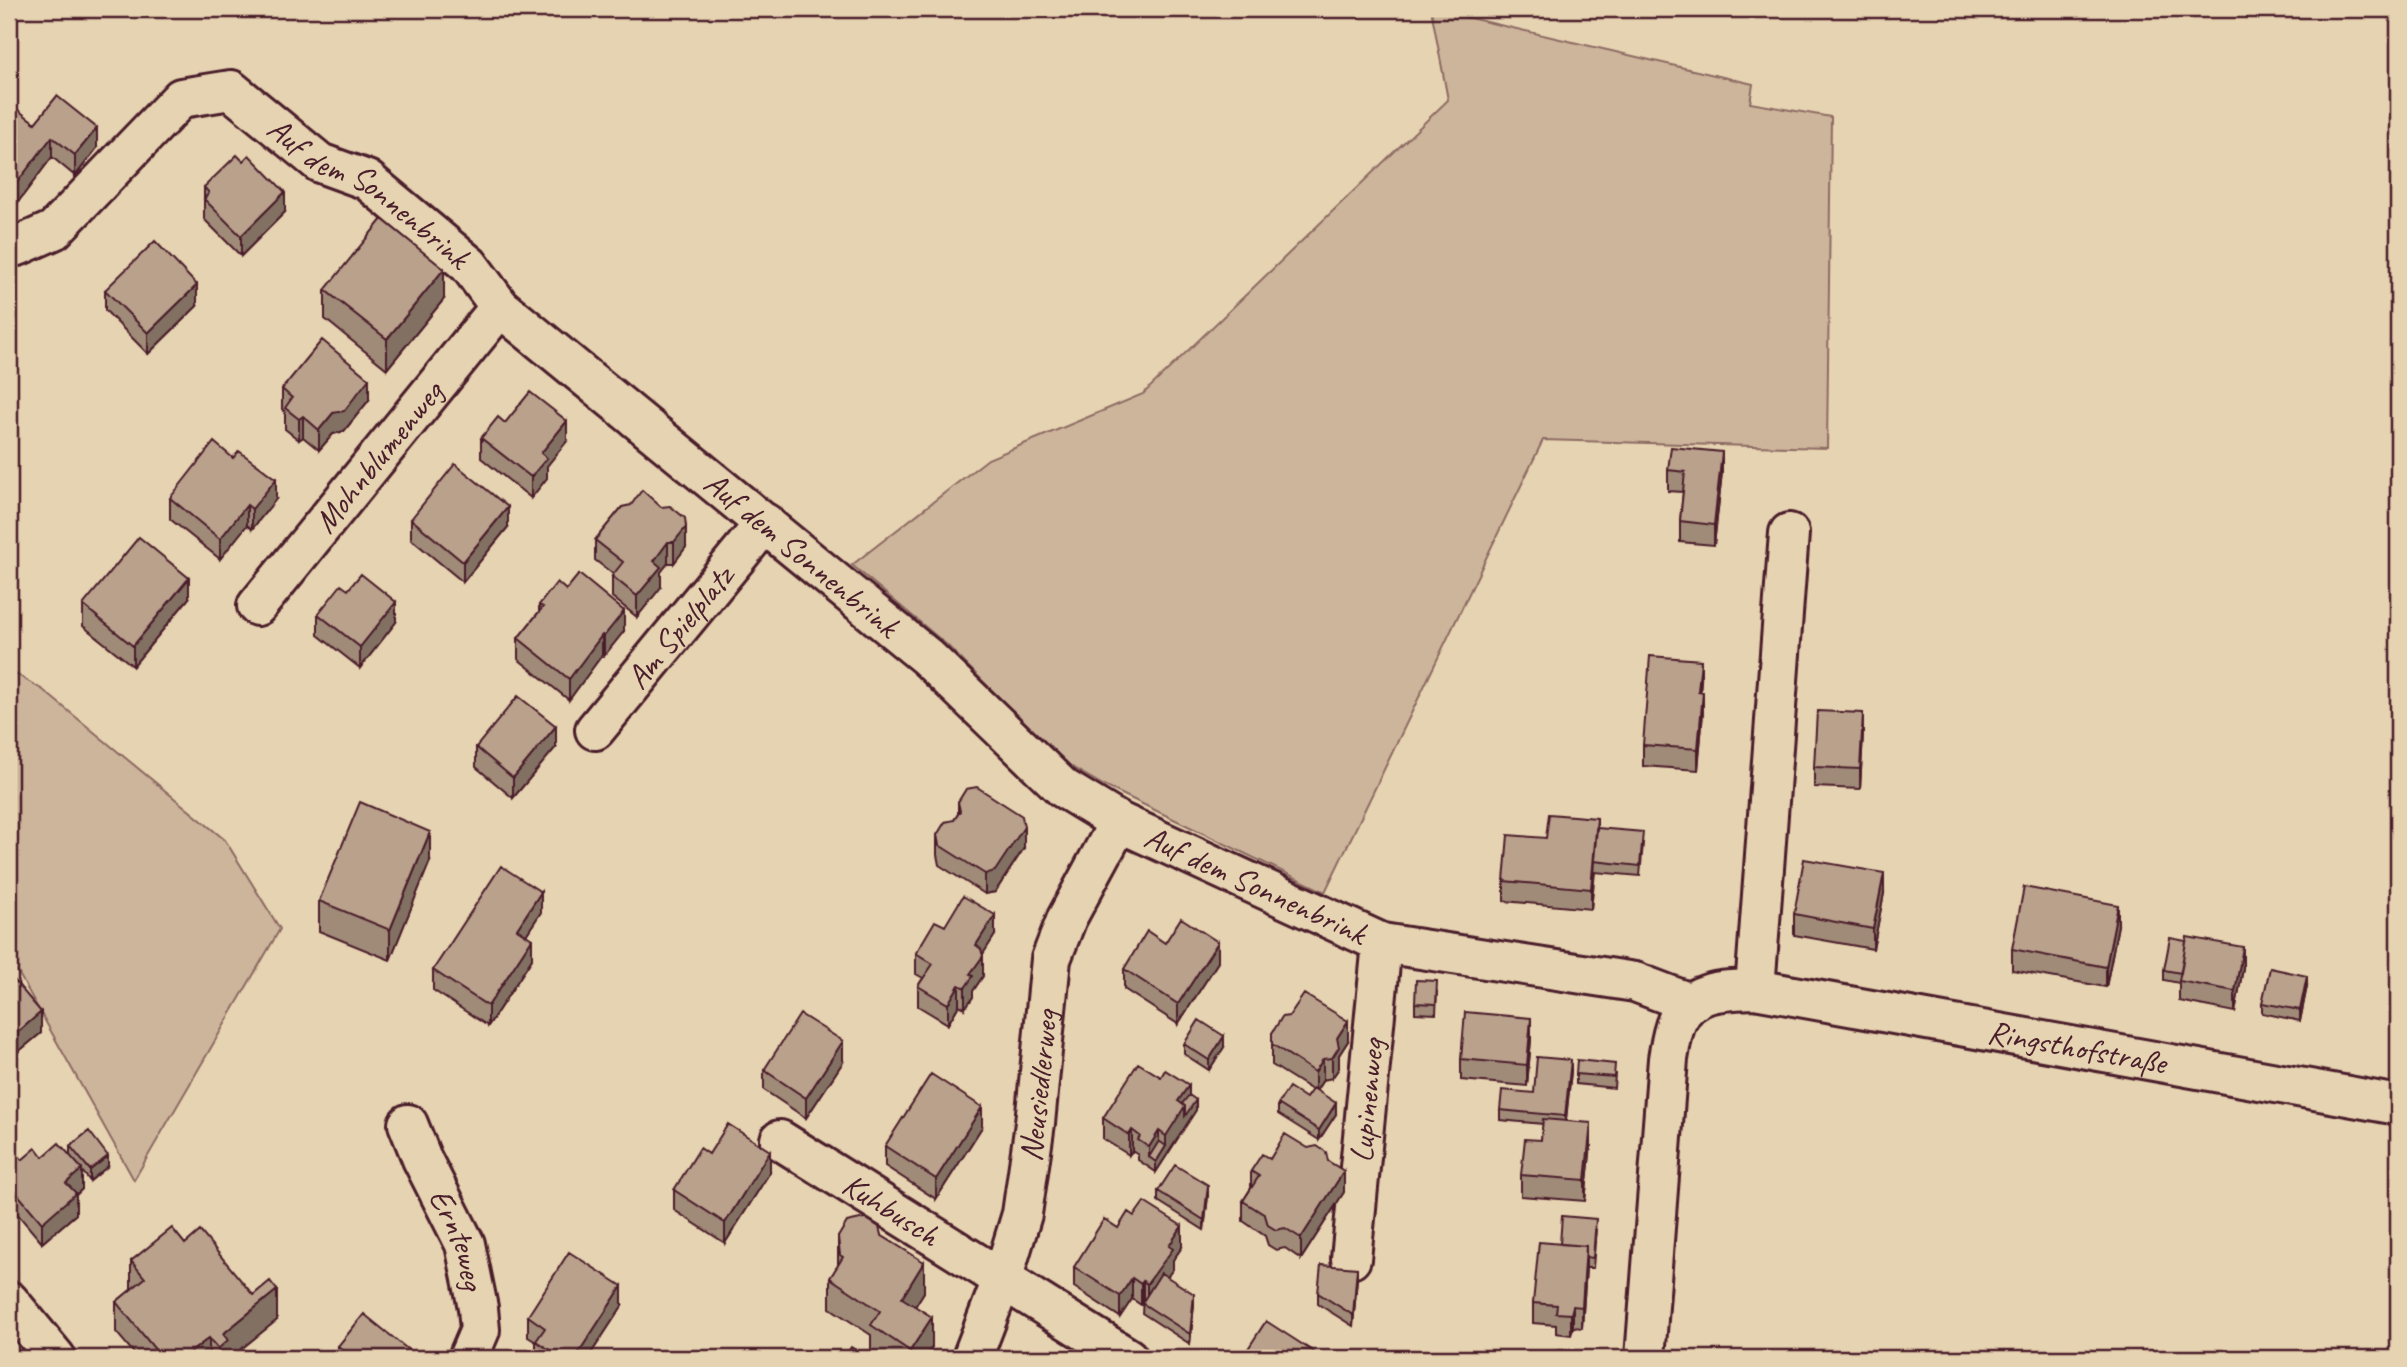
<svg xmlns="http://www.w3.org/2000/svg" width="2407" height="1367" font-family="Caveat,sans-serif">
<style>
.green{fill:#cdb59b;stroke:#8c6a63;stroke-width:2}
.lines{fill:none;stroke-linecap:round;stroke-linejoin:round}
.street-casing{stroke:#4a1f2b;stroke-width:44}
.secondary-casing{stroke:#4a1f2b;stroke-width:44}
.street{stroke:#e6d3b1;stroke-width:38}
.secondary{stroke:#e6d3b1;stroke-width:38}
.wall{fill:#a08a78;stroke:#4a1f2b;stroke-width:2}
.shaded-wall{fill:#827162;stroke:#4a1f2b;stroke-width:2}
.building{fill:#baa18c;stroke:#4a1f2b;stroke-width:2}
.labels{text-anchor:middle;dominant-baseline:central;stroke-width:5;stroke-linejoin:round;paint-order:stroke}
.street-label{font-size:33px;fill:#4a1f2b;stroke:#e6d3b1}
</style>
<rect width="100%" height="100%" fill="#e6d3b1"/>
<filter id="ink" filterUnits="userSpaceOnUse"><feTurbulence type="fractalNoise" baseFrequency=".0143" numOctaves="2"/><feDisplacementMap in="SourceGraphic" scale="14" xChannelSelector="R" yChannelSelector="G"/><feConvolveMatrix kernelMatrix="1 2 1 2 8 2 1 2 1" color-interpolation-filters="sRGB"/></filter>
<g filter="url(#ink)">
<path class="green" d="M1431,9L1753,84L1750,103L1831,117L1827,448L1543,440L1325,892L1103,785L1063,762L947,645L852,565L988,459L1143,394L1448,100Z
M9,670L43,690L225,840L280,929L134,1180L19,974L9,964Z"/>
<g class="lines">
<g class="street-casing">
<g id="street">
<path id="s1" d="M9,245L18,246L54,230L181,98L231,90L320,163L367,180L469,265L500,307L927,657L1063,788L1119,822L1382,943L1635,982L1690,1003"/>
<path id="s2" d="M257,606L500,307"/>
<path id="s3" d="M595,730L765,523"/>
<path d="M1755,989L1789,533"/>
<path id="s4" d="M408,1124L422,1159L465,1244L478,1308L480,1330L468,1358"/>
<path id="s5" d="M780,1140L1128,1358"/>
<path id="s6" d="M1351,1259L1382,943"/>
<path id="s7" d="M972,1358L1002,1280L1022,1214L1035,1123L1051,959L1067,918L1119,822"/>
<path id="s8" d="M1645,1358L1668,1059C1670,1047 1672,1032 1677,1021C1691,989 1725,990 1755,989L2398,1105"/>
</g>
</g>
<g class="secondary-casing">
<path id="secondary" d="M9,1301L56,1358"/>
</g>
<use href="#street" class="street"/>
<use href="#secondary" class="secondary"/>
</g>
<path class="wall" d="M9,106L35,123L97,148L75,176L52,157L12,210L9,207Z
M204,187L285,212L241,256L204,219Z
M105,290L197,306L148,354L105,310Z
M325,290L444,299L387,369L325,319Z
M282,389L369,400L344,431L333,434L319,450L303,437L299,440L285,429V412L282,409Z
M505,423L567,441L547,466V478L531,498L481,458V438Z
M1668,470L1722,472L1714,545L1680,542V521L1683,492L1668,491Z
M170,498L276,499L252,529L247,525L220,559L170,519Z
M622,507L686,547L674,563H668L661,572V587L637,617L612,597V576L613,574L595,560V540Z
M411,519L508,527L463,582L411,539Z
M566,590L624,631L604,656L602,655L569,700L518,659V638L539,612V605Z
M189,598L133,666L83,626V605Z
M318,614L396,622L360,668L318,635Z
M1701,681L1700,691L1703,712L1698,770L1643,766V745Z
M1863,733L1860,789L1814,787V767Z
M476,747H556L513,798L476,767Z
M958,802L1024,848L995,892L985,894L939,865L937,855V835L954,820L958,814Z
M1597,828L1643,843L1640,876L1595,872L1591,909L1504,901V881Z
M430,861L390,960L319,931V901Z
M1884,893L1873,949L1794,935V914Z
M541,912L526,935L532,959L488,1026L433,990V970Z
M2118,925L2106,987L2012,970V949Z
M945,926L995,935L982,955L983,976L973,991V997L965,1008L959,1005L948,1024L918,1006V986L923,978L916,974V953Z
M1165,943L1218,962L1178,1024L1124,989V969Z
M2243,968L2235,1012L2179,1001V983L2164,980V970Z
M9,974L41,1033L18,1052L9,1042Z
M2307,986L2300,1021L2262,1013V1003Z
M1437,992L1436,1014L1415,1013V1003Z
M1272,1033L1348,1041L1339,1055V1068L1332,1078L1323,1080L1316,1091L1336,1114L1319,1140L1278,1114V1104L1306,1098L1312,1090L1272,1065Z
M1531,1039L1527,1086L1461,1080V1059Z
M1184,1044L1224,1047L1209,1070L1184,1054Z
M843,1062L806,1118L764,1090V1070Z
M1571,1071L1566,1121L1591,1144L1585,1201L1521,1196V1175L1541,1140L1543,1124L1500,1120V1110L1534,1093Z
M1576,1074H1615L1614,1088L1576,1084Z
M1189,1095L1196,1110L1156,1172L1138,1160V1155L1132,1151L1129,1155L1103,1139V1118Z
M982,1127L936,1199L885,1166V1146Z
M9,1144L22,1160L43,1157L70,1155V1146L108,1166L90,1181L82,1171V1189L76,1195V1214L42,1243L9,1204Z
M709,1154L770,1172L725,1243L674,1210V1190Z
M1270,1159L1328,1161L1344,1192L1301,1259L1285,1248L1276,1250L1268,1245L1265,1236L1243,1221V1201L1251,1188V1171Z
M1158,1191L1208,1196L1204,1230L1158,1201Z
M1118,1228L1182,1247L1173,1260V1269L1167,1277L1194,1304L1190,1344L1142,1313L1143,1301L1141,1305L1132,1299L1120,1317L1074,1287V1267Z
M1596,1230L1593,1268H1586L1582,1328L1573,1327L1571,1335L1556,1333V1325L1533,1323V1303L1560,1244Z
M881,1235L924,1292L915,1306L932,1347L925,1358H877L871,1355V1335L830,1308V1278L838,1266V1237Z
M185,1244L253,1295L277,1320L230,1358H138L116,1332V1302L131,1290V1261Z
M1357,1278L1353,1326L1318,1304V1293Z
M622,1306L588,1358H534L536,1356V1342L528,1337V1316Z
M338,1346L416,1358H338Z"/>
<path class="shaded-wall" d="M97,128V148L75,176V155Z
M52,137V157L12,210V189Z
M285,192V212L241,256V236Z
M444,269V299L387,369V339Z
M197,285V306L148,354V333Z
M369,379V400L344,431L333,434L319,450V430L333,413Z
M303,416V437L299,440V419Z
M567,421V441L547,466V478L531,498V477L541,453Z
M1722,452V472L1714,545V525Z
M276,479V499L252,529V509Z
M247,505V525L220,559V539Z
M508,507V527L463,582V562Z
M686,527V547L674,563V542Z
M668,542V563L661,572V587L637,617V596L654,561Z
M189,578V598L133,666V646Z
M396,602V622L360,668V647Z
M624,611V631L604,656V636Z
M602,635V655L569,700V679Z
M1701,660V681L1698,711V691Z
M1703,692V712L1698,770V749Z
M1863,713V733L1860,789V769Z
M556,726V747L513,798V778Z
M1597,818V839L1594,861L1591,909V889Z
M1024,827V848L995,892L985,894V874Z
M430,832V861L390,960V930Z
M1884,873V893L1873,949V929Z
M541,892V912L517,949V929Z
M2118,905V925L2106,987V967Z
M995,915V935L976,965V945Z
M532,939V959L488,1026V1006Z
M1218,942V962L1178,1024V1004Z
M2243,947V968L2235,1012V991Z
M983,956V976L973,991V997L965,1008V988L970,974Z
M2307,976V986L2300,1021V1010Z
M959,985V1005L948,1024V1004Z
M41,1012V1033L18,1052V1032Z
M1531,1018V1039L1527,1086V1065Z
M1348,1021V1041L1339,1055V1068L1332,1078V1058L1337,1038Z
M1224,1036V1047L1209,1070V1060Z
M843,1041V1062L806,1118V1098Z
M1323,1059V1080L1315,1092V1072Z
M1571,1060V1071L1565,1126V1116Z
M1189,1085V1105L1196,1100V1110L1156,1172V1162L1166,1146V1136L1178,1101Z
M1336,1103V1114L1319,1140V1130Z
M982,1107V1127L936,1199V1179Z
M1591,1123V1144L1585,1201V1180Z
M1132,1130V1151L1129,1155V1135Z
M1159,1131V1152L1149,1157V1147Z
M770,1151V1172L725,1243V1223Z
M108,1156V1166L90,1181V1170Z
M82,1169V1189L76,1195V1214L42,1243V1223L66,1183Z
M1344,1171V1192L1301,1259V1238Z
M1208,1185V1196L1204,1230V1220Z
M1182,1226V1247L1173,1260V1269L1147,1304V1284L1169,1246Z
M1586,1246V1267L1582,1328V1307Z
M924,1262V1292L902,1328V1298Z
M1357,1268V1278L1353,1326V1315Z
M1132,1278V1299L1120,1317V1296Z
M1143,1281V1301L1141,1305V1284Z
M622,1286V1306L588,1358H575Z
M277,1290V1320L230,1358H218V1349L223,1334Z
M1194,1294V1304L1190,1344V1334Z
M1573,1306V1327L1571,1335V1314Z
M932,1317V1347L925,1358H910V1351Z
M209,1338V1358H183Z"/>
<path class="building" d="M57,96L97,128L75,155L52,137L12,189L9,187V106L10,104L35,123Z
M237,155L243,161L249,155L285,192L241,236L204,199L209,193L204,187Z
M382,219L444,269L387,339L325,290Z
M155,241L197,285L148,333L105,290Z
M322,340L369,379L344,411L333,413L319,430L303,416L299,419L285,408L292,398L282,389Z
M530,392L567,421L541,453L547,458L531,477L481,438L498,417L505,423Z
M214,442L233,458L239,451L276,479L252,509L247,505L220,539L170,498Z
M1671,447L1722,452L1714,525L1680,521L1685,472L1668,470Z
M455,464L508,507L463,562L411,519Z
M642,490L661,507L670,506L685,518L686,527L674,542H668L654,561L661,567L637,596L612,576L623,562L595,540L622,507L631,505Z
M139,537L189,578L133,646L83,605Z
M361,574L396,602L360,647L318,614L341,585L348,590Z
M579,574L624,611L604,636L602,635L569,679L518,638L543,607L539,605L557,582L566,590Z
M1650,656L1701,660L1698,691L1703,692L1698,749L1643,745Z
M518,696L556,726L513,778L476,747Z
M1817,711L1863,713L1860,769L1814,767Z
M977,787L1022,816L1024,827L995,871L985,874L939,845L937,835L945,822L954,820L960,811L958,802L966,789Z
M360,802L430,832L390,930L319,901Z
M1549,814L1597,818L1591,889L1504,881L1508,835L1546,838Z
M1597,828L1643,832L1640,866L1594,861Z
M1804,859L1884,873L1873,929L1794,914Z
M501,866L541,892L517,929L532,939L488,1006L433,970Z
M2024,887L2118,905L2106,967L2012,949Z
M963,896L995,915L976,945L981,949L983,956L970,974L973,976L965,988L959,985L948,1004L918,986L933,964L916,953L935,921L945,926Z
M1181,918L1218,942L1178,1004L1124,969L1147,931L1165,943Z
M2187,937L2243,947L2235,991L2179,981Z
M2170,938L2186,941L2181,973L2164,970Z
M2270,968L2307,976L2300,1010L2262,1003Z
M9,974L41,1012L18,1032L9,1022Z
M1416,980L1437,981L1436,1004L1415,1003Z
M1304,994L1348,1021L1337,1038L1339,1047L1332,1058L1323,1059L1315,1072L1272,1044V1033L1282,1017L1289,1016Z
M1465,1012L1531,1018L1527,1065L1461,1059Z
M800,1014L843,1041L806,1098L764,1070Z
M1199,1020L1224,1036L1209,1060L1184,1044Z
M1537,1057L1571,1060L1565,1116L1500,1110L1502,1090L1534,1093Z
M1577,1060L1615,1064L1614,1077L1576,1074Z
M1138,1063L1161,1077L1165,1070L1189,1085L1178,1101L1185,1106L1166,1136L1159,1131L1149,1147L1138,1140L1140,1136L1132,1130L1129,1135L1103,1118Z
M931,1074L982,1107L936,1179L885,1146Z
M1289,1087L1306,1098L1313,1088L1336,1103L1319,1130L1278,1104Z
M1189,1095L1196,1100L1185,1116V1106L1182,1104Z
M1543,1119L1591,1123L1585,1180L1521,1175L1525,1139L1541,1140Z
M728,1124L770,1151L725,1223L674,1190L700,1148L709,1154Z
M89,1131L108,1156L90,1170L70,1146Z
M1285,1134L1308,1148L1317,1146L1326,1152L1328,1161L1344,1171L1301,1238L1285,1228L1276,1230L1268,1225L1265,1215L1243,1201L1259,1176L1251,1171L1262,1154L1270,1159Z
M1159,1141L1166,1146L1156,1162L1149,1157Z
M59,1143L82,1169L66,1183L76,1193L42,1223L9,1184V1144L22,1160L36,1148L43,1157Z
M1175,1165L1208,1185L1204,1220L1158,1191Z
M1144,1202L1182,1226L1169,1246L1173,1249L1147,1284L1143,1281L1141,1284L1132,1278L1120,1296L1074,1267L1104,1219L1118,1228L1128,1212L1134,1216Z
M1562,1216L1596,1219L1593,1258L1586,1257V1246L1560,1244Z
M865,1218L879,1227L881,1235L924,1262L902,1298L932,1317L910,1351L871,1325L880,1311L830,1278L843,1257L840,1255L838,1237L847,1222Z
M172,1228L185,1244L200,1231L253,1295L270,1281L277,1290L223,1334L228,1340L218,1349L209,1338L183,1358H162L116,1302L145,1278L131,1261Z
M1539,1242L1586,1246L1582,1307L1573,1306L1571,1314L1556,1313L1557,1305L1533,1303Z
M569,1252L622,1286L575,1358H562L536,1341L545,1328L528,1316Z
M1321,1265L1357,1268L1353,1315L1318,1293Z
M1161,1273L1194,1294L1190,1334L1142,1303Z
M364,1314L416,1356L414,1358H352V1357L338,1346Z
M1266,1321L1314,1352L1310,1358H1242Z
M851,1347L869,1358H844Z
M1558,1350L1585,1353L1584,1358H1558Z
M538,1352L547,1358H534Z"/>
</g>
<g class="labels">
<g class="street-label">
<text stroke="none"><textPath href="#s1" startOffset="455">Auf dem Sonnenbrink</textPath></text>
<text stroke="none"><textPath href="#s2" startOffset="192">Mohnblumenweg</textPath></text>
<text stroke="none"><textPath href="#s1" startOffset="1022">Auf dem Sonnenbrink</textPath></text>
<text stroke="none"><textPath href="#s3" startOffset="133">Am Spielplatz</textPath></text>
<text stroke="none"><textPath href="#s1" startOffset="1589">Auf dem Sonnenbrink</textPath></text>
<text stroke="none"><textPath href="#s8" startOffset="756">Ringsthofstraße</textPath></text>
<text stroke="none"><textPath href="#s7" startOffset="282">Neusiedlerweg</textPath></text>
<text stroke="none"><textPath href="#s6" startOffset="159">Lupinenweg</textPath></text>
<text stroke="none"><textPath href="#s5" startOffset="131">Kuhbusch</textPath></text>
<text stroke="none"><textPath href="#s4" startOffset="126">Ernteweg</textPath></text>
</g>
</g>
<rect width="2407" height="1367" fill="none" stroke="#e6d3b1" stroke-width="35"/>
<rect x="18" y="18" width="2372" height="1332" fill="none" stroke="#4a1f2b" stroke-width="2.5" filter="url(#ink)"/>
</svg>
